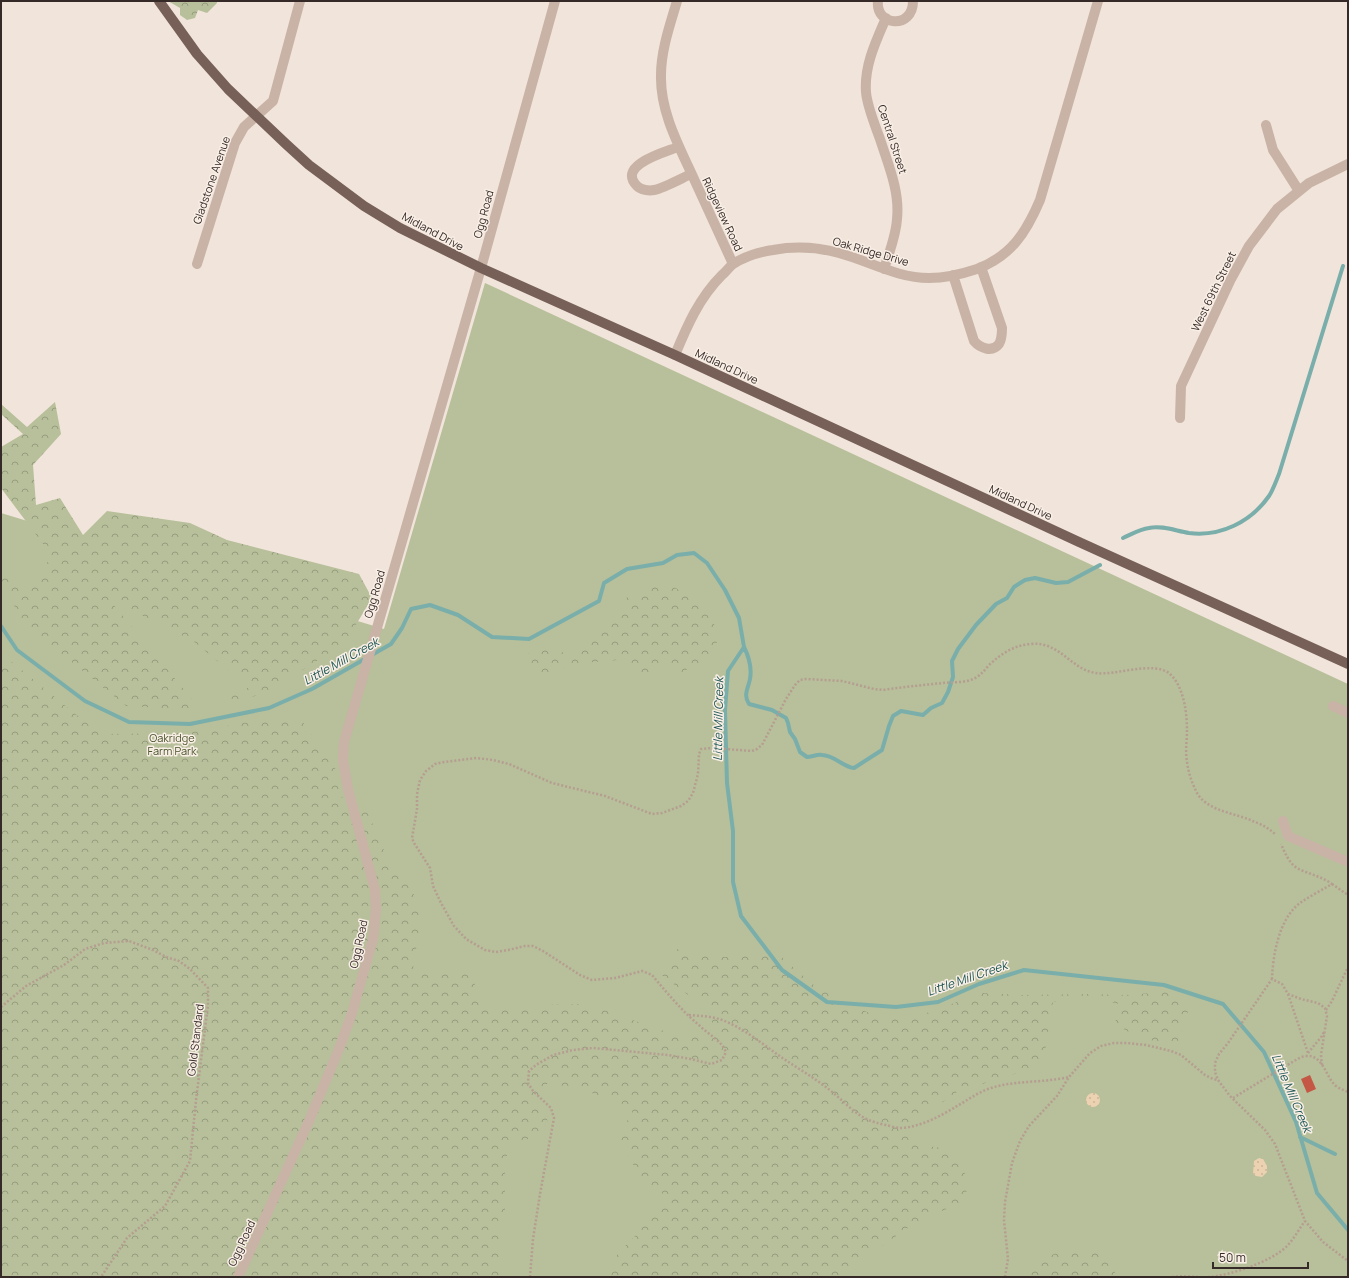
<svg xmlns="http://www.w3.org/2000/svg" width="1349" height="1278" font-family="Manrope,sans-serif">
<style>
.green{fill:#b7c09a}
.forest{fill:url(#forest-crowns)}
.sand{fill:url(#sand-dots)}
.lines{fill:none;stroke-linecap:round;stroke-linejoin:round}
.stream{stroke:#7aaeab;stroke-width:4}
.building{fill:#c45845}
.path{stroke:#b59d91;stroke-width:2.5;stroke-dasharray:2 2;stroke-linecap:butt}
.minor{stroke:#c9b3a6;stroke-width:10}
.major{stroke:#776058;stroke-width:10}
.labels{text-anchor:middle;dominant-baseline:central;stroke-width:3;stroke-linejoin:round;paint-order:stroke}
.street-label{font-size:11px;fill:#352a27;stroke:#f9efe6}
.park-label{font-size:11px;fill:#48532b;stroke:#f9efe6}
.water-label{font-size:12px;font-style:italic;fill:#1d5654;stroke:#f9efe6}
</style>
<defs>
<pattern id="forest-crowns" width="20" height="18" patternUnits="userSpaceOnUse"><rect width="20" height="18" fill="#b7c09a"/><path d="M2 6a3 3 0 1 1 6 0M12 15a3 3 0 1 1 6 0" fill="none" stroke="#969c7e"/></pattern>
<pattern id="sand-dots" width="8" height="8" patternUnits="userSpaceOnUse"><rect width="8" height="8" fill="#ecd2b1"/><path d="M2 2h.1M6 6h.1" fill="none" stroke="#cbb498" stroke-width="1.8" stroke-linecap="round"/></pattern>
</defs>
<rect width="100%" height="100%" fill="#f1e4da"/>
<path class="green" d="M485,283L1348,684V1277H1V513L384,629Z"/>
<path class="forest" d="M168,1H217V3L207,13L198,10L195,18L187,20L180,15V8Z
M55,402L61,434L33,465L36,505L60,498L83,535L107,511L190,523L227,540L359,574L372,598L345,643L266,693L213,707L249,687L193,641L109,599L201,710L126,706L22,622L1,578V564L24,595L52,556L1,488V447L23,434L1,414V404L27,427Z
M663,584L671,585L688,596L702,603L712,616L716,631L717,647L714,657L703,663L694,665L681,673L673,672L665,667H657L642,677L633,672L630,665L618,660L583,663L548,673L538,672L527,667L522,663C526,654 536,644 547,645C554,646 562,652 568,656L574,655L586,647L592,639L616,615L624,599L652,585Z
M1,653L100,734L187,733L248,722L300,718L337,771L345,811H367L386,855L410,882L421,918L413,969L469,972L485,1006L587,1004L681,1037L716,1032L707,1009L660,974L676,949L725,957L778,954L815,986L879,1018L921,1015L982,993L1022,995L1089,994L1125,995L1165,992L1190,1005L1177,1045L1139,1038L1115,1024L1119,1004L1099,999L1053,1002L1045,1052L1030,1069L957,1092L907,1127L927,1146L950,1149L969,1180L964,1202L927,1217L908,1228L837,1277H608L618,1253L636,1235L640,1221L653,1215L662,1209L663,1194L647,1184L634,1166L615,1135L633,1114L630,1106L615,1102L584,1090L548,1083L539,1090L536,1105C548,1116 550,1118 544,1133L509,1146L505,1164V1211L498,1243L503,1277H1Z
M1064,1249L1093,1250L1111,1263L1117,1277H1026L1036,1263Z"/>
<path class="sand" d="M1086 1100a7 7 0 1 1 14 0a7 7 0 1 1-14 0Z
M1259,1158L1263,1159L1267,1166V1172L1262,1177L1256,1176L1253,1174L1254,1161Z"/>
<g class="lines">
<path class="stream" d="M1123,538C1132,534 1140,529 1149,528C1162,525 1176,531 1189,533C1220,537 1251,522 1269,496C1273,490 1276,481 1279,474L1343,266
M1,626L17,650L85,701L129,722L190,724L269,708L312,689L391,644L402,628L411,609L430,605L458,615L492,637L529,639L599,601L604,583L627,569L663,563L677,555L694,553L707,563L725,590L739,618L744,647L728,671L725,710L727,783L733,831V882L741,916L782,970L827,1002L896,1007L938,1002L979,984L1024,970L1164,985L1223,1004L1264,1052L1296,1122L1317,1193L1348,1230
M744,647C749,657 752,668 750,679C748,689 743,695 749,704L772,710L786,718L788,723L790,732L795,739L800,752L807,757C811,757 818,754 822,755C834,755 843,767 854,768L882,750L889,726L893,716L901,711L923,715L931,708L942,703L948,692L953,677L952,661L958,649L976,625L996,604L1007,598L1014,587L1025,580L1035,578L1056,583L1068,582L1100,565
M1300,1137L1335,1154"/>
</g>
<path class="building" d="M1310,1075L1316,1089L1307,1093L1301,1079Z"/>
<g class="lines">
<path class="path" d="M1332,884L1348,895
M1272,979C1273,954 1279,919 1300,903C1310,896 1322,890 1332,884C1321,876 1308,874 1297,868C1289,863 1285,853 1281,844
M1288,994L1308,1053
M1,1007L26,986L64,965L85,949L104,943L129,941L153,950L166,957L179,961L190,969L208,988V1005L196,1100L190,1161L165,1206L127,1238L101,1277
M1326,1010L1332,1001L1348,967
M689,1015C699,1016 710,1016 719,1019C741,1026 761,1043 781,1057C797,1068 815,1078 831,1091C851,1107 858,1120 886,1125C890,1126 896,1128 901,1128C920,1127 941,1116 957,1106C968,1100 978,1092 991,1088C1016,1080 1044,1083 1069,1077
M1308,1053L1322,1036L1324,1032
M1322,1065L1321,1055L1327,1016L1325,1008L1318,1003L1301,999L1288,994L1282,984L1272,979L1228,1043L1219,1054L1215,1063V1072L1218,1080L1230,1096L1265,1130L1275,1144L1305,1221L1323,1242L1348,1261
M1233,1098L1294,1061C1298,1059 1302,1056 1306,1056C1323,1054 1326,1078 1336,1086C1340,1089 1344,1090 1348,1092
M530,1277L533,1239L540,1194L554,1118L551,1108L533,1091L528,1083L529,1071L536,1065L553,1055L573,1050L593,1048L668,1055L691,1059L711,1064L722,1060L726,1052C721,1040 709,1035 700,1026C682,1011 667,993 652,975L642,971L615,978L592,980L580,975L543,951L533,946H525L508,950L496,952L485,950L466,939L454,926L441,903L433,886L430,868L414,843L412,838L417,809V794L420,780L426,771L435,764L444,762L477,758L493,760L509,764L552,783L605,796L652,814L662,813L681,806L688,801L693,793L698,774L699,754L701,749L712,748L752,751L757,749L762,745L786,699L795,685L800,680L806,679L842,681L874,689L883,690C903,687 923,685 943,683C953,682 964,683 973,679C980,676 984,671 989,665C1001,654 1014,645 1031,644C1060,641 1071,670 1096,673C1115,676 1154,660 1170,674C1184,687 1187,713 1187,731C1187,741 1185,751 1187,761C1188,772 1192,783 1197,793C1208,812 1237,813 1255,822C1263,825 1270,829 1276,835
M1005,1277L1008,1259L1004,1220L1005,1202L1012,1163L1020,1141L1029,1126L1057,1096L1069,1077L1090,1053L1101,1046L1114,1043H1127L1146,1045L1171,1051L1181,1055L1205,1075L1213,1079L1218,1080
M1172,1277C1184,1275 1197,1278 1209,1277C1231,1275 1271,1262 1287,1246C1294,1239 1299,1229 1305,1221"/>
<path class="minor" d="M677,1C670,25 661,50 661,75C660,112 679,146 694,179C707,207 720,236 733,264
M878,1C875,26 913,30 913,1
M1266,125L1273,150L1299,191
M678,147C666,152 616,165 637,186C641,190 649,191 654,190C664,188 682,178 691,174
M197,264L235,143L244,127L273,101L300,1
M884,269C889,253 896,236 897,219C900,191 888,164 880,139C875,125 867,106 866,92C864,66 876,41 886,18
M953,275L974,341C980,348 992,353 999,344C1002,339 1002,333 1002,328L981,267
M675,355C687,326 699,298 722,275C726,272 729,267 733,264C744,257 759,252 773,250C795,246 817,247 839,253C869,261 897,278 929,278C945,278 962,274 977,269C1011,256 1026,233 1040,200L1098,1
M1180,418L1181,386L1231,279L1249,246L1277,209L1309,183L1348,164
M1333,706L1348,713
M1283,821L1288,836L1348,862
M238,1277L309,1121L339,1049L352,1013L373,939L376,910L375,890L348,789L343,760L344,742L481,268L555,1"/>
<path class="major" d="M159,1L197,54L228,89L286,144L309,165L364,206L400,228L481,268L675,355L1079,542L1348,664"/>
</g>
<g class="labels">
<g class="street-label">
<text transform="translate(893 139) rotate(72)">Central Street</text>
<text transform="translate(211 180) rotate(-71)">Gladstone Avenue</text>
<text transform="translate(483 214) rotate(-75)">Ogg Road</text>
<text transform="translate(723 214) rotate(65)">Ridgeview Road</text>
<text transform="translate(433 231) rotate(28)">Midland Drive</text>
<text transform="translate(871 251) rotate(16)">Oak Ridge Drive</text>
<text transform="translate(1213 291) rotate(-64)">West 69th Street</text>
<text transform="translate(727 366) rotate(25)">Midland Drive</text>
<text transform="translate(1021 502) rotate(25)">Midland Drive</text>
<text transform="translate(374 594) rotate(-74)">Ogg Road</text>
<text transform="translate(358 944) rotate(-78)">Ogg Road</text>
<text transform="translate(195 1040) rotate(-83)">Gold Standard</text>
<text transform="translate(241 1243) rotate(-65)">Ogg Road</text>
</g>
<g class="park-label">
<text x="172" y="737">Oakridge<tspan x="172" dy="13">Farm Park</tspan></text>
</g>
<g class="water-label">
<text transform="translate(341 661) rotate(-29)">Little Mill Creek</text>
<text transform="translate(718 719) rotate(-89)">Little Mill Creek</text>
<text transform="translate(967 978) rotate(-19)">Little Mill Creek</text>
<text transform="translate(1292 1093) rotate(67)">Little Mill Creek</text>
</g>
</g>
<rect width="1349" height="1278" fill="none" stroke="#352a27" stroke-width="4"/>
<path d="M1213 1262v6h95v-6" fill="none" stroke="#352a27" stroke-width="2"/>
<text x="1219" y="1262" font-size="12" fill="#352a27" stroke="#f9efe6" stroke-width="3" paint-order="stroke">50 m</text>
</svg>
